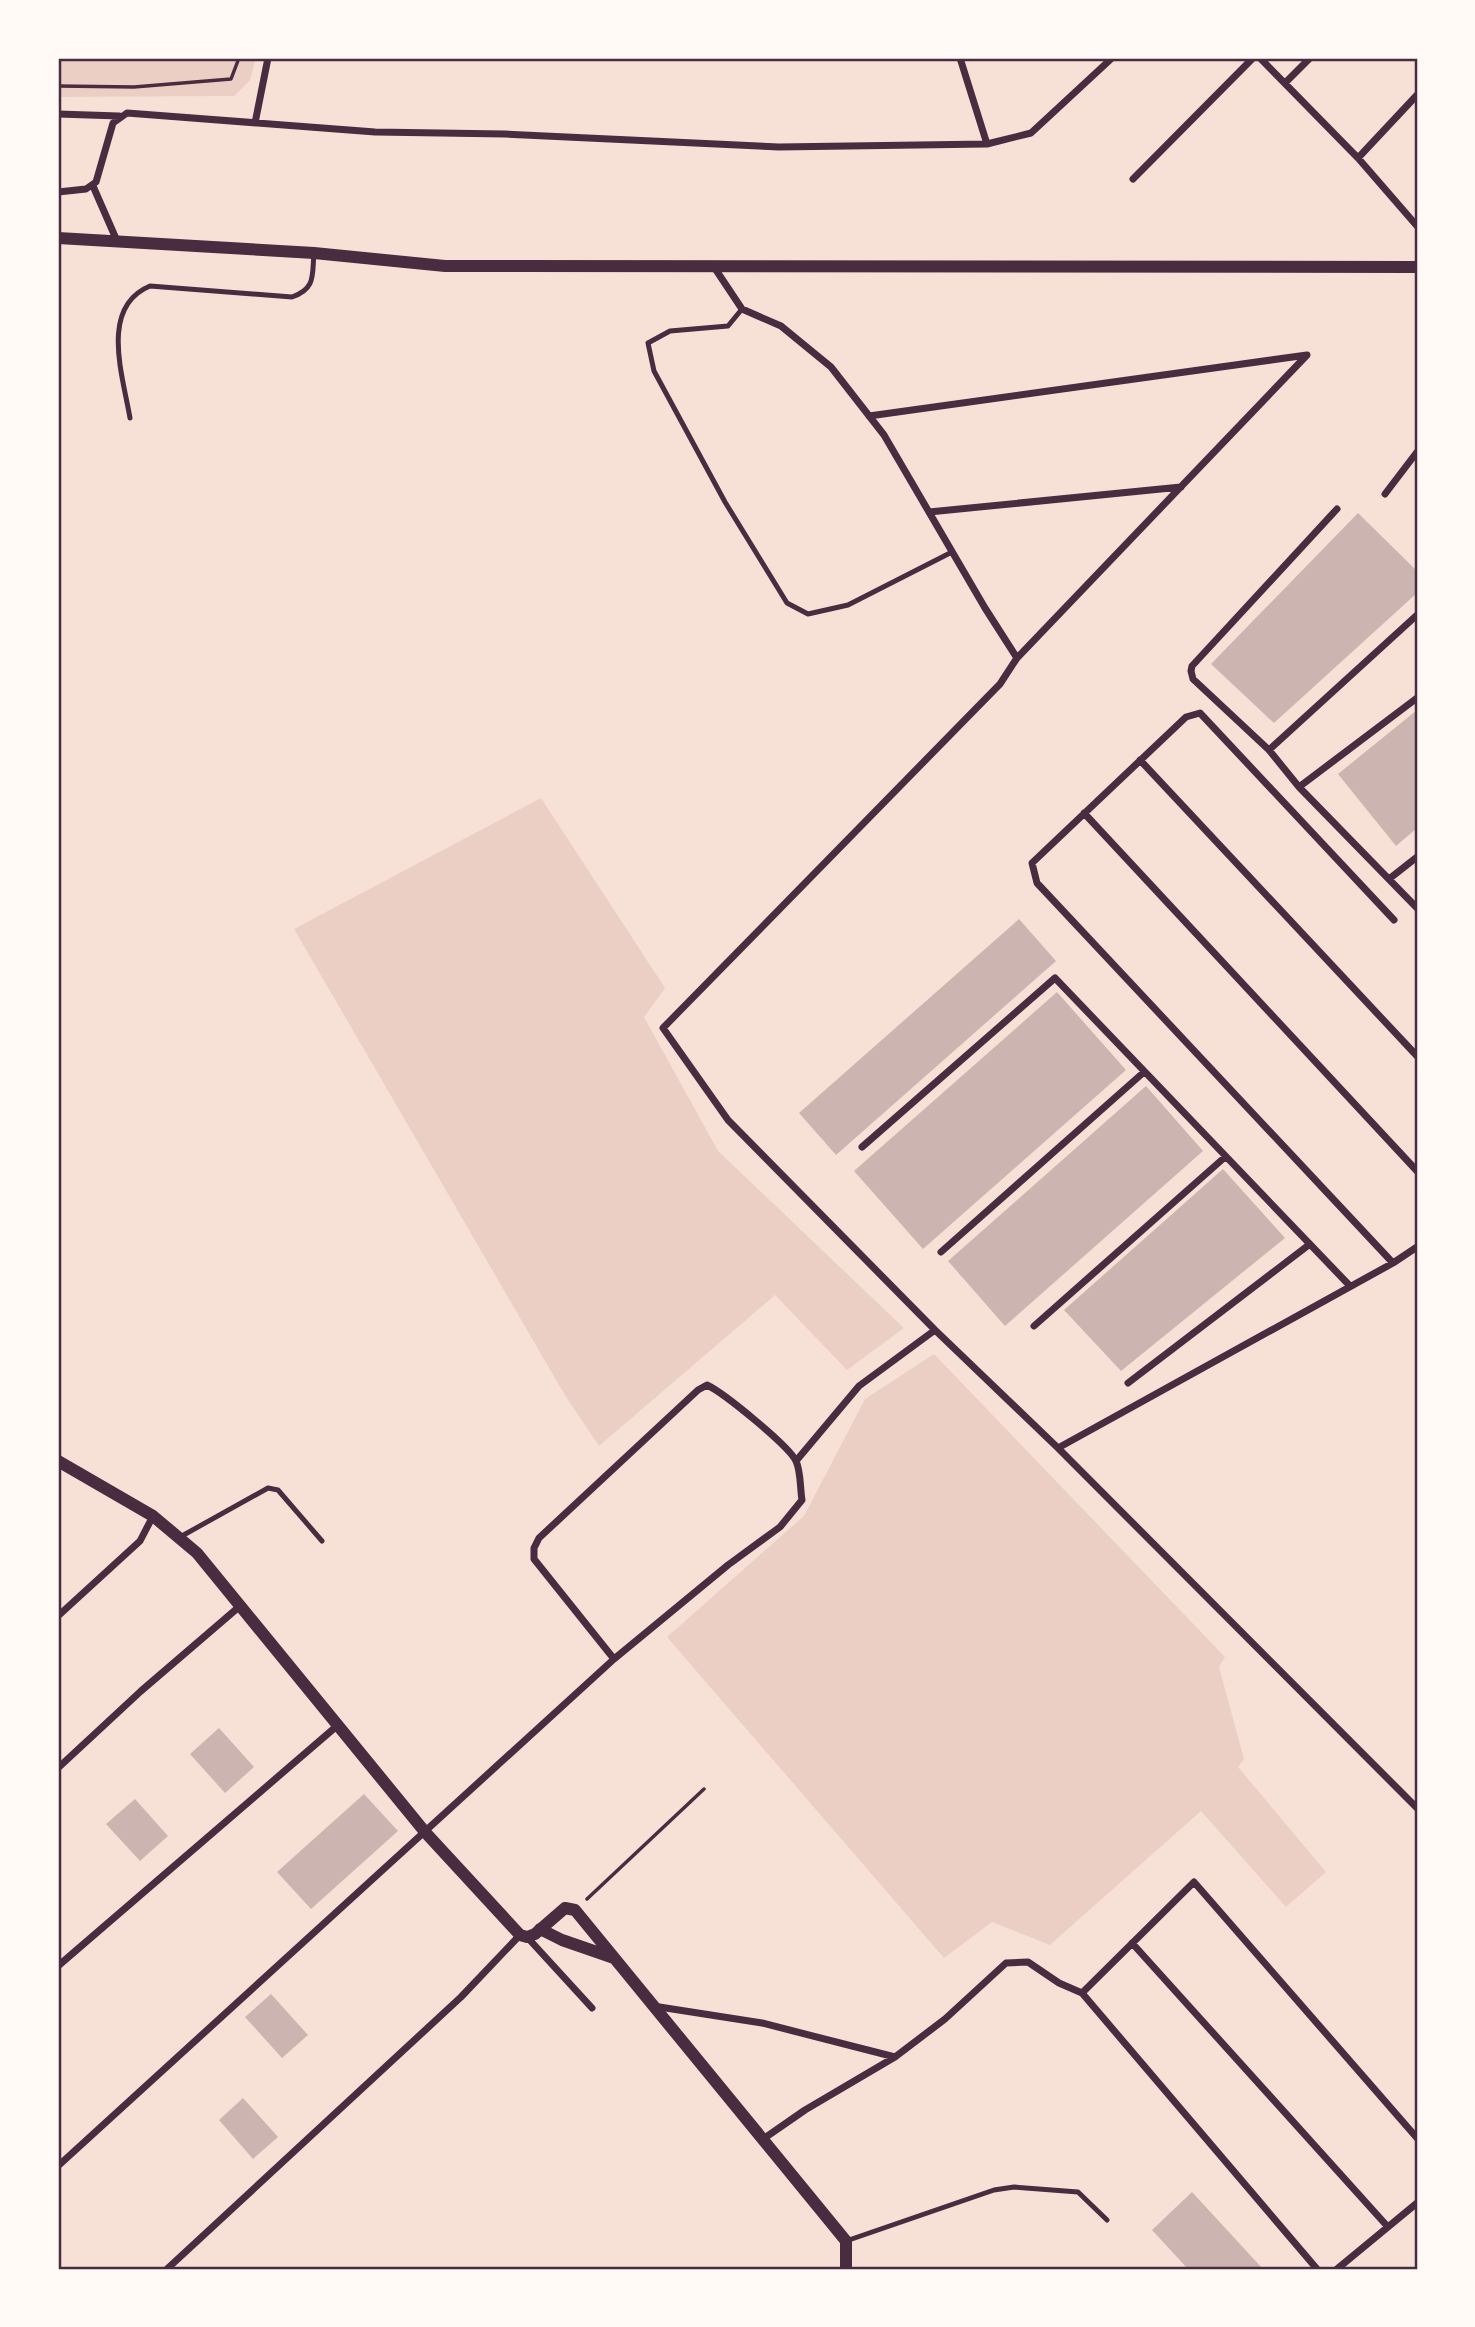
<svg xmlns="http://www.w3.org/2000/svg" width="1475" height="2327" font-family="Karla,sans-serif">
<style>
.green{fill:#ebcfc5}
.building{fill:#ccb4b1}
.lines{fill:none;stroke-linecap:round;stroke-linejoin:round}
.path{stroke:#4a2c40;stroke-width:3.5}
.service{stroke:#4a2c40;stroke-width:5}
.minor{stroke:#4a2c40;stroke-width:7}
.tertiary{stroke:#4a2c40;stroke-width:12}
.neatline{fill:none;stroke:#4a2c40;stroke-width:2.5}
</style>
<rect width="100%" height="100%" fill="#f7e1d7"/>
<path class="green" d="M58,58H256L250,80L234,96L58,97Z
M541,798L665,988L644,1017L718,1151L904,1328L847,1370L775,1295L599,1446L566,1397L294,929Z
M934,1354L1225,1657L1219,1667L1244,1759L1238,1767L1326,1872L1286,1907L1201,1811L1050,1945L992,1922L944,1958L667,1637L804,1516L865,1399Z"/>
<path class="building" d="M1358,513L1417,571V593L1274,723L1211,664Z
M1417,710V828L1396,846L1338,774Z
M1019,919L1056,961L836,1155L799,1113Z
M1057,992L1126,1070L923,1249L854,1171Z
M1146,1086L1203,1151L1005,1326L948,1261Z
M1223,1169L1285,1238L1121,1371L1064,1310Z
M219,1728L254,1767L225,1793L190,1754Z
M364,1794L398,1831L311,1909L277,1872Z
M135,1799L168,1836L140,1861L106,1824Z
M271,1994L308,2035L282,2058L245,2017Z
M243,2098L278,2137L253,2159L219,2120Z
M1192,2192L1263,2269H1188L1152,2230Z"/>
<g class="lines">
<path class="path" d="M58,86L134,87L231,79L239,58
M587,1899L704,1789"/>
<path class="service" d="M742,309L728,326L670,331L648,343L654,371L725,502L787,603L808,614L848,605L952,552
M130,418C123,376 99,307 150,286L292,297C316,289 312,275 314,253
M180,1537L268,1488L278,1490L322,1541
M846,2241L994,2190L1014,2187L1078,2192L1107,2220"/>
<path class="minor" d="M960,58L987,144
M1260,58L1358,158L1417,226
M1285,83L1310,58
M58,114L119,116
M255,123L268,58
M1358,158L1417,95
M1133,179L1253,58
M93,186L117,241
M58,192L86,189L96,182L113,123L127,113L375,132L505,134L779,147L987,144L1031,133L1112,58
M714,267L742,309L781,326L831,367L884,435L985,608L1017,658L1000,684L663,1028L728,1120L935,1330L1058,1448L1417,1808
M869,416L1307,355L1017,658
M1385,494L1417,452
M1337,509L1192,666L1191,671L1193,679L1269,750L1299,787L1417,908
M929,512L1181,487
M1269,750L1417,615
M1140,760L1417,1056
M1299,787L1417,698
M1084,813L1417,1171
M1389,879L1417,857
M862,1147L1055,978L1350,1286
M941,1252L1144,1072
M1393,1263L1037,883L1032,863L1186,717L1200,713L1394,920
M1034,1326L1225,1157
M1128,1383L1310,1244
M1058,1448L1393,1263L1417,1247
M796,1461L859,1386L935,1330
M58,1616L140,1541L153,1516
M58,1768L141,1691L240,1606
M527,1937L592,2008
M1132,1943L1388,2227
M58,1966L338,1725
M653,2006L762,2023L895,2057
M763,2139L805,2110L895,2057L945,2019L1006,1963L1028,1962L1059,1983L1082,1993
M58,2166L614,1659L728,1565L780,1527L802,1500C800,1488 801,1472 796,1461C789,1446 724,1393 707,1385L698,1390L539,1538L534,1548V1559L614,1659
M167,2269L461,1997L520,1935
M1317,2269L1082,1993L1194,1882L1417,2138
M1337,2269L1417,2203"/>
<path class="tertiary" d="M58,238L314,253L445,266L1417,267
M58,1461L153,1516L197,1553L425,1832L520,1935L527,1937L535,1934L565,1908L575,1910L846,2241V2269
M540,1929L562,1940L614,1958"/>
</g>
<rect width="1475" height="2327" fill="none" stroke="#fffaf5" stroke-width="119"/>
<rect x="60" y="60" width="1356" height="2208" class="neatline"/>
</svg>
